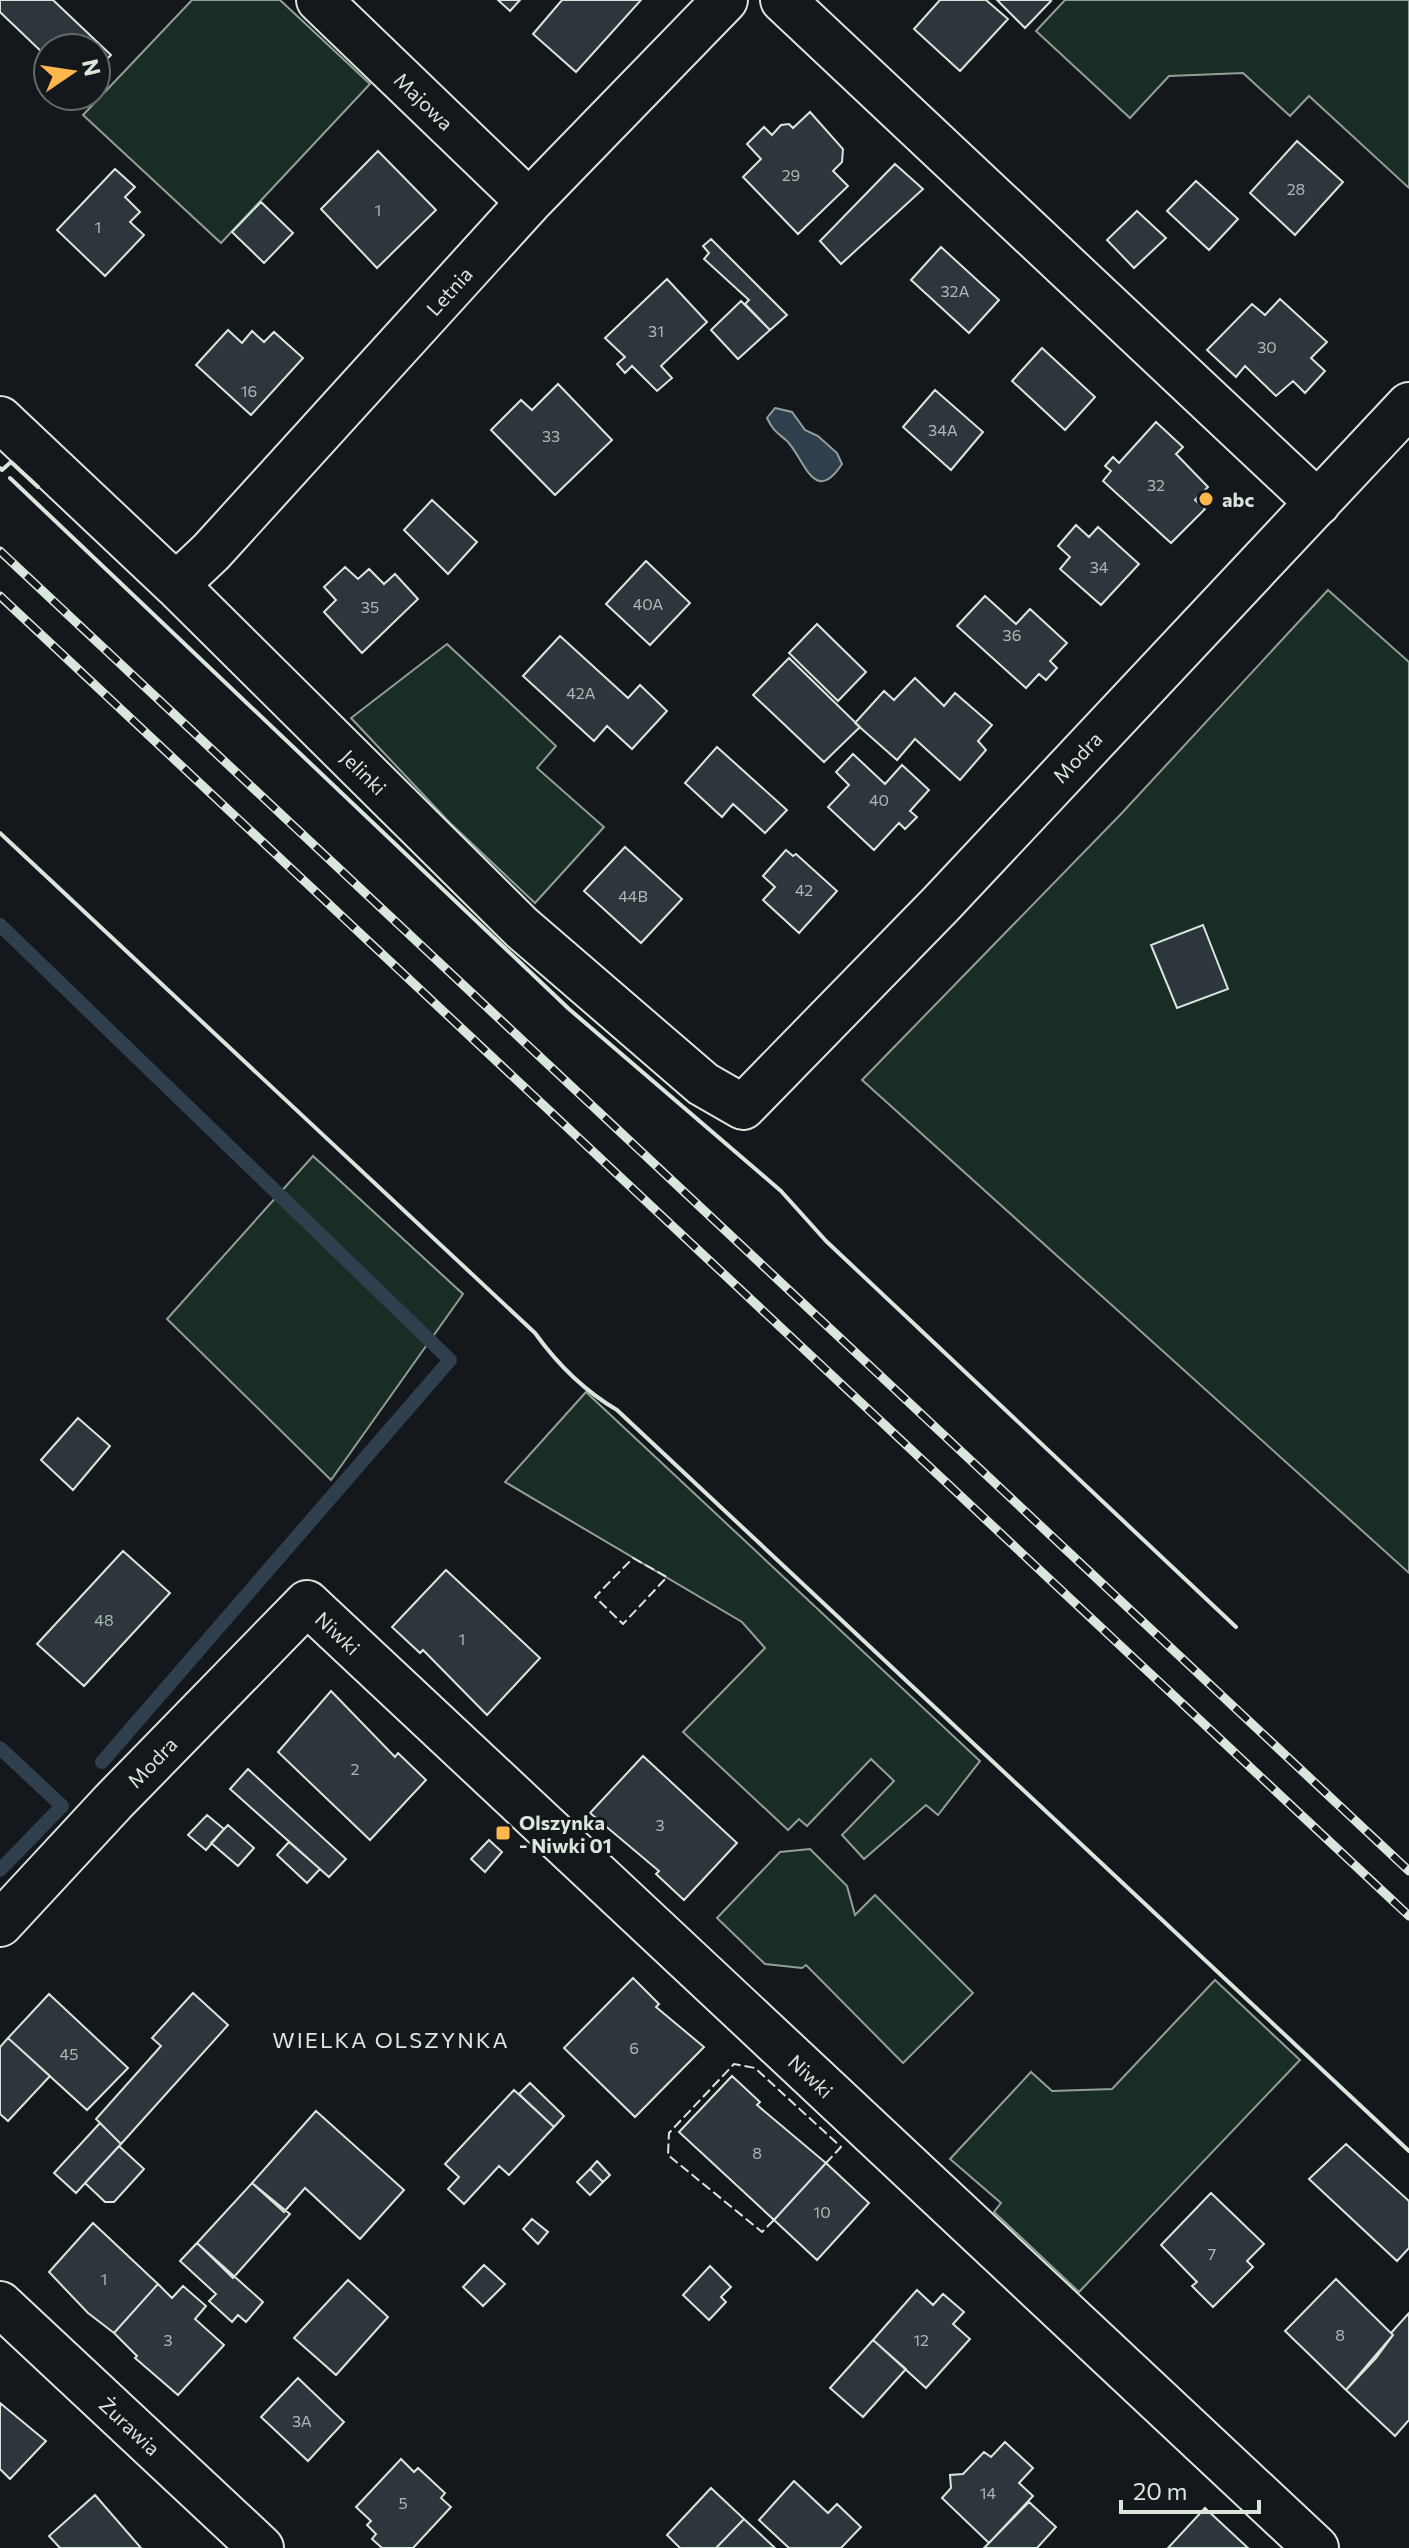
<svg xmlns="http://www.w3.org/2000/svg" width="1409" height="2548" font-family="Commissioner,sans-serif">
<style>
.green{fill:#1a2d24;stroke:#939e99;stroke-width:2}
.water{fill:#2f3f4d;stroke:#939e99;stroke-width:2}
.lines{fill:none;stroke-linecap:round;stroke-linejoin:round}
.stream{stroke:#2f3f4d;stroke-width:14}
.building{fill:#2c363c;stroke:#d8e6dc;stroke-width:2}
.minor-casing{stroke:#d8e6dc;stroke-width:48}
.minor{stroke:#14181c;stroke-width:44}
.rail-casing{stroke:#d8e6dc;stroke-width:9}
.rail{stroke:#14181c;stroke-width:6;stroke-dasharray:18;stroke-linecap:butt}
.fence{stroke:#d8e6dc;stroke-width:2;stroke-dasharray:10 4;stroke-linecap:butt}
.wall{stroke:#d8e6dc;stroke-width:4}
.poi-dot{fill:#ffb74d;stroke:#14181c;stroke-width:3}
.labels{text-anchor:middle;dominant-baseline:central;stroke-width:6;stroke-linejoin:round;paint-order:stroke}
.number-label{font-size:16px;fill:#adbab4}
.street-label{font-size:20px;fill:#d8e6dc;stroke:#14181c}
.poi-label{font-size:20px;font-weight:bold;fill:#d8e6dc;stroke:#14181c;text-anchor:start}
.neighbourhood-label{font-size:22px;letter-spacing:2px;fill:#d8e6dc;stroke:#14181c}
</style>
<rect width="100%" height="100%" fill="#14181c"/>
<path class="green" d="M192,0H280L370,84L221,243L83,115Z
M1065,0H1409V188L1309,96L1290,116L1243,73L1169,76L1130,118L1036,31Z
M1328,590L1409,662V1573L862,1080L1121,814Z
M447,644L556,746L537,768L604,827L535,903L450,823L351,718Z
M313,1156L463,1294L331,1480L167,1319Z
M586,1392L980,1761L938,1815L926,1805L864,1859L842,1835L894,1781L871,1759L807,1826L799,1819L788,1830L683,1732L765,1648L742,1622L505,1482Z
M810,1849L847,1886L855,1915L875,1895L973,1993L903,2063L806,1965L802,1968L765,1964L717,1918L780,1852Z
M1215,1980L1300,2060L1079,2292L994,2212L1001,2203L950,2159L1031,2072L1052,2091L1112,2089Z"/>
<path class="water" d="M775,408L792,412L805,430L818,436L837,453L842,464C814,507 804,458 787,441C778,433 773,431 767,418Z"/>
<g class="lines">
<path class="stream" d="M0,925L450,1360L102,1762
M0,1748L62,1806L0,1870"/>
</g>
<path class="building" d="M0,0H53L111,55L96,70V48H48V58L0,12Z
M498,0H520L510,11Z
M562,0H641L576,72L533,34Z
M940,0H986L1008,19L960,71L914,29Z
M997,0H1049L1051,1L1025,28Z
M810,112L843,149L842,162L833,171L848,186L798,234L743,177L761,159L747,144L764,127L772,135L781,125L789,124L793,128Z
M1297,141L1343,182L1295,235L1250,193Z
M378,151L436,210L377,268L321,209Z
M895,164L923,189L841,264L820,241Z
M115,169L135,187L125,197L140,212L130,222L144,235L105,276L57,230Z
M1196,181L1238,219L1209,250L1167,211Z
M261,202L293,233L264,263L232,232Z
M1137,211L1166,238L1134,268L1107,240Z
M711,239L787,315L770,330L745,304L749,300L704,259L709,253L703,246Z
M941,247L999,300L969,333L911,280Z
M667,279L707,322L661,366L672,378L657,391L632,366L625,373L617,364L625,357L605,338Z
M1280,299L1327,342L1311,358L1325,371L1305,393L1293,381L1276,396L1245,366L1236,377L1207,350L1252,304L1265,315Z
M741,301L770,330L738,359L711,330Z
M228,330L242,343L252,331L264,342L274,332L303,358L251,415L196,365Z
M1042,348L1095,397L1065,430L1012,381Z
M558,384L612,440L555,495L491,430L521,400L532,410Z
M935,390L983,432L951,470L903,427Z
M1156,422L1183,447L1176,454L1208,487L1195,500L1205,509L1171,543L1103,481L1111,471L1105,466L1113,457L1119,463Z
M432,500L477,542L448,574L404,530Z
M1076,525L1089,537L1098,527L1139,564L1101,605L1060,569L1070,557L1058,546Z
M646,561L690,603L650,645L606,604Z
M345,567L358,579L369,569L384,584L395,574L418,599L362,653L324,612L336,600L324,587Z
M985,596L1016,624L1030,609L1067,643L1050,661L1057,668L1046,680L1039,674L1026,688L957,626Z
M817,624L866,672L838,701L789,653Z
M560,636L628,698L640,685L667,711L632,749L607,726L594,741L523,676Z
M789,658L860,727L824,762L753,695Z
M915,678L944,706L955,693L992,725L978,741L986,750L960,780L915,739L897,760L855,723L884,691L894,700Z
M717,747L787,810L765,833L733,804L722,817L685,783Z
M853,754L885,784L902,765L929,790L910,811L917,817L905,829L899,823L874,850L828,807L849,785L836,772Z
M625,847L682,899L641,943L584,891Z
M786,850L793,856L796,854L837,891L799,933L763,900L775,887L763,876Z
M1203,925L1228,989L1177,1008L1151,945Z
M78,1418L110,1446L73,1490L41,1460Z
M123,1551L170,1593L84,1686L37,1644Z
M446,1570L540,1658L487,1715L423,1650L420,1653L392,1627Z
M331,1691L395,1757L398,1753L426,1780L370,1840L278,1752Z
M643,1756L737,1843L684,1900L656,1874L659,1871L590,1813Z
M248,1769L346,1859L329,1877L230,1789Z
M207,1815L224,1829L206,1850L188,1835Z
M228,1825L254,1848L238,1866L211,1843Z
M489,1840L502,1852L485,1872L471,1859Z
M289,1842L320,1869L307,1883L277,1855Z
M633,1978L659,2004L656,2007L704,2047L635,2117L564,2048Z
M193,1993L228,2025L121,2144L96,2119L161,2046L152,2038Z
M49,1994L128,2068L87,2110L8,2038Z
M8,2038L50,2076L8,2121L0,2114V2047Z
M732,2076L760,2102L757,2105L826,2163L774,2220L679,2132Z
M530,2083L564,2116L554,2127L519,2094Z
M514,2090L554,2127L509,2175L499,2166L464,2204L448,2189L459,2177L445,2164Z
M316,2111L404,2190L360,2239L305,2188L284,2212L252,2183Z
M100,2123L121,2144L76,2193L54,2173Z
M1346,2144L1409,2201V2248L1397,2261L1309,2179Z
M119,2146L144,2169L114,2202H105L85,2183Z
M597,2161L610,2175L603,2182L590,2169Z
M826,2163L869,2203L817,2260L774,2220Z
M590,2169L603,2182L590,2195L577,2182Z
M252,2183L290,2214L233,2278L197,2243Z
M1211,2193L1264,2244L1247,2261L1253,2267L1213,2307L1192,2286L1197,2282L1161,2245Z
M532,2219L548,2232L538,2244L523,2229Z
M93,2223L158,2284L114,2333L88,2313L49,2272Z
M197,2243L263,2302L246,2322L238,2315L232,2322L209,2301L216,2294L180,2261Z
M484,2265L505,2284L483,2306L463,2287Z
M710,2266L731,2287L721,2297L726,2302L709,2320L683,2295Z
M1336,2279L1393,2335L1346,2390L1285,2331Z
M348,2280L388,2317L336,2375L294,2338Z
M158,2284L172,2298L183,2286L206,2306L195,2319L224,2345L178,2395L135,2358L137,2356L114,2333Z
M917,2290L933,2305L943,2294L964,2312L953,2324L970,2339L926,2388L873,2340Z
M1409,2313V2420L1395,2436L1346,2390L1376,2358L1393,2335L1391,2333Z
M873,2340L906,2369L863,2417L830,2388Z
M298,2378L344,2422L308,2461L261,2417Z
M0,2403L46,2441L10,2479L0,2469Z
M1005,2442L1033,2468L1019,2483L1033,2496L989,2543L942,2498L951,2488L950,2475L963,2474L984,2452L991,2457Z
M401,2459L414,2472L418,2468L445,2493L441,2498L451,2507L413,2548H382L372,2539L376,2534L367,2525L371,2521L356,2507Z
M794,2481L828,2513L837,2504L861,2527L841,2548H789L759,2520Z
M711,2488L744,2519L716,2548H680L667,2535Z
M95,2495L141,2548H60L49,2536Z
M1029,2502L1056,2527L1037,2548H984Z
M1205,2508L1248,2548H1168Z
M744,2519L775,2548H716Z"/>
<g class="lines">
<g class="minor-casing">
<path id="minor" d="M319,0L529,202
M783,0L1318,503
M0,419L176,585L522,928L703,1084L743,1107L941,904L1409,405
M176,585L211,552L529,202L725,0
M0,1924L113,1802L307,1603L1316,2548
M0,2304L261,2548"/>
</g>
<use href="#minor" class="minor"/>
<g class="rail-casing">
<path id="rail" d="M0,551L1409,1871
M0,596L1409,1916"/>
</g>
<use href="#rail" class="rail"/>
<path class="fence" d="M633,1558L667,1577L623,1624L595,1597Z
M774,2220L762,2232L668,2155L669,2133L734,2064L755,2068L841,2147L826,2163"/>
<path class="wall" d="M0,468L2,470L11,462L38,487
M10,478L569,1009L781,1191L826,1241L1236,1627
M0,833L535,1333C558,1365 583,1390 617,1410L1409,2151"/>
</g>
<g class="poi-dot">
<circle cx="1206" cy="499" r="8"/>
<rect x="495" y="1825" width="16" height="16" rx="4"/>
</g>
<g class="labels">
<g class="number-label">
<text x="791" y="174">29</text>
<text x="1296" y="188">28</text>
<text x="378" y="209">1</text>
<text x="98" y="226">1</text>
<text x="955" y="290">32A</text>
<text x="656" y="330">31</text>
<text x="1267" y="346">30</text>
<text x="249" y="390">16</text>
<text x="943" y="429">34A</text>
<text x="551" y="435">33</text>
<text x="1156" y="484">32</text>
<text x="1099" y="566">34</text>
<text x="648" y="603">40A</text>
<text x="370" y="606">35</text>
<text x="1012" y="634">36</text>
<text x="581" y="692">42A</text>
<text x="879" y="799">40</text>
<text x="804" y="889">42</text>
<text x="633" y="895">44B</text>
<text x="104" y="1619">48</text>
<text x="462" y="1638">1</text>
<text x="355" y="1768">2</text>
<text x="660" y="1824">3</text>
<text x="634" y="2047">6</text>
<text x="69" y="2053">45</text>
<text x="757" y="2152">8</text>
<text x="822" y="2211">10</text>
<text x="1212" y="2253">7</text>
<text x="104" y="2278">1</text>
<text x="1340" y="2334">8</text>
<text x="168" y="2339">3</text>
<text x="921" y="2339">12</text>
<text x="302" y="2420">3A</text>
<text x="988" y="2492">14</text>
<text x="403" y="2502">5</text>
</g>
<g class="street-label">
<text transform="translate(424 101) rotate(44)">Majowa</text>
<text transform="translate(449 291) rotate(-48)">Letnia</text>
<text transform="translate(1077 757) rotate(-47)">Modra</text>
<text transform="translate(364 772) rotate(45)">Jelinki</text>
<text transform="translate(338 1633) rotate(43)">Niwki</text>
<text transform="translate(152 1762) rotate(-46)">Modra</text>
<text transform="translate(811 2076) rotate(43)">Niwki</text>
<text transform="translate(130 2426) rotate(43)">Żurawia</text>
</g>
<g class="poi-label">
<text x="1222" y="499">abc</text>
<text x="519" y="1822">Olszynka<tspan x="519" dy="23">- Niwki 01</tspan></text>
</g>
<g class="neighbourhood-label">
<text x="391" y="2039">WIELKA OLSZYNKA</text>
</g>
</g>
<g transform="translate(72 72) rotate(77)"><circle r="38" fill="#14181c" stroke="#626a69" stroke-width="2"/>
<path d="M0-6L14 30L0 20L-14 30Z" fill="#ffb74d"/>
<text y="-12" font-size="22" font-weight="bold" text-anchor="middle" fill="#d8e6dc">N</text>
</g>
<path d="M1121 2500v12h138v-12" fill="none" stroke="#d8e6dc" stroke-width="4"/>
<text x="1133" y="2500" font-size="24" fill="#d8e6dc" stroke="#14181c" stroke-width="6" paint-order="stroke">20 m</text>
</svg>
